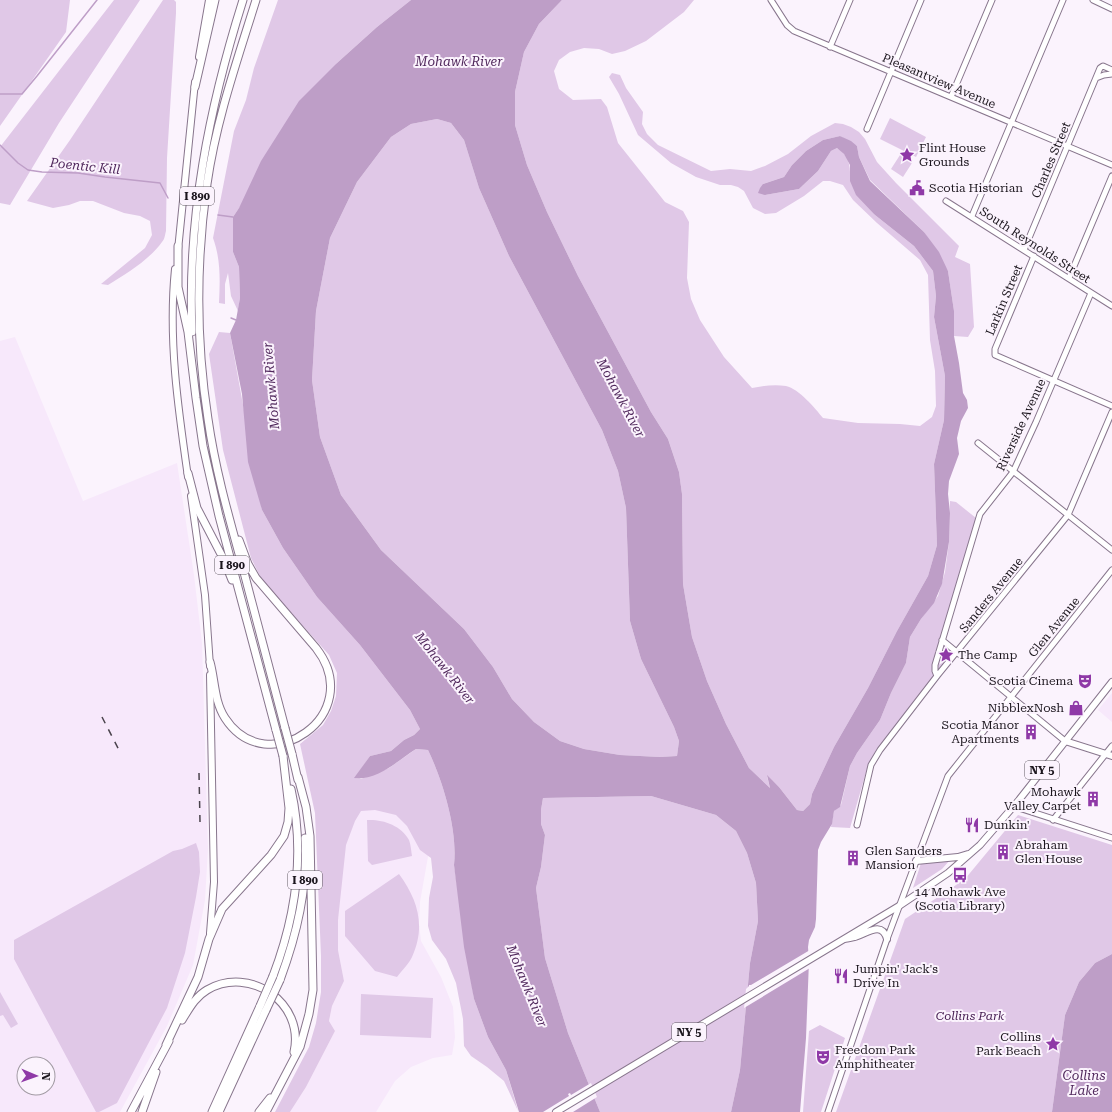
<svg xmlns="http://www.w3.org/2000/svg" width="1112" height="1112" font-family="'Roboto Serif',serif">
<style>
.built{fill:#f7e8fb;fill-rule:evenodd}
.green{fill:#e0c8e7}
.water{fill:#be9ec7;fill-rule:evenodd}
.pier{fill:#fbf3fd}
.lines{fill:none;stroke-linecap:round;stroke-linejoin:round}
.stream{stroke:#be9ec7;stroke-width:1.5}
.minor-casing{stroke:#88768d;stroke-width:7}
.major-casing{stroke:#88768d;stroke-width:8}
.highway-casing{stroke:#88768d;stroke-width:9}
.minor{stroke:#fff;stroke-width:5}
.major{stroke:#fff;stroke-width:6}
.highway{stroke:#fff;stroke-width:7}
.rail{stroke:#4a434c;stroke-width:1.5;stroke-dasharray:7 7;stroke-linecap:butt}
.highway-bridge-casing{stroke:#88768d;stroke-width:9;stroke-linecap:butt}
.highway-bridge{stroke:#fff;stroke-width:7}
.labels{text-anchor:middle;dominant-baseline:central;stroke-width:4;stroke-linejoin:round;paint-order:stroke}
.shield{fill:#fbf3fd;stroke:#5f5861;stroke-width:1}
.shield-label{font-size:11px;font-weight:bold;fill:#1c161e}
.street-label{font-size:12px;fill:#1c161e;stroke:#fbf3fd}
.poi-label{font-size:12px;fill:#1c161e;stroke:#fbf3fd;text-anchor:start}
.park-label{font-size:12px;font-style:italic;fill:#482054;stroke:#fbf3fd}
.water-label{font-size:13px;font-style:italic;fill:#51295d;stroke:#fbf3fd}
</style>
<rect width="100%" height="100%" fill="#fbf3fd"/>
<path class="built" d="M15,337L83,501L177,463L194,575L202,643L208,849L205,900L193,965L167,1026L120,1112H0V341ZM24,1064H48V1088H24Z
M1112,693V722L1098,710Z
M357,807L412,808L429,851L420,902L419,924L421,941L441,977L453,1007L455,1037L452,1055L433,1058L411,1067L395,1081L376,1112H290L306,1087L335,1031L329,1021L332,1006L344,981L338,950V920L342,842Z"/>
<path class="green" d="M0,0H70L66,32L0,126Z
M114,0H140L59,123L10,205L0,203V147Z
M163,0H174L176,2V13L167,158L166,231C165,234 165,239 162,242C149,260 126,274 108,285L101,284L145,248L152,235L150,221L140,216L124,213L93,201H80L69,205L53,208L27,201L70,140Z
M278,0H411L377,27L337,63L233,217V252L239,267L240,298L238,311L231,296L228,273L225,284V304L219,303C220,281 221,260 213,238L234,131L246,100L254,68Z
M562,0H694L684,12L646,41L625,51L612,54L599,49L584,48L570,52L559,60L554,71L559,89L573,100L601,99L607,107L618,143L665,202L683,211L689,222L687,278L691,299L700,320L724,357L752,388C763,386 774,384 786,386C799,389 815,408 823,418L858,423L900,424L920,426L932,417L936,406L935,371L930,340L928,275L920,260L877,223L853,200L843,185L830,181H823L804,196L776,213L765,214L753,208L744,191L738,187L731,185H720L696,177L671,163L638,135L619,94L609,77L612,73L620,75L626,88L643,112L642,124L647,134L658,145L711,171L730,169L751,171L765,166L788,154L811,136L835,123L843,124L851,127L859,132L865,139L877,162L896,183L959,246L955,257L970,264L974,327L968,337L954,336V311L948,271L924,232L870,180L859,157L857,146L840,136L823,140L806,151L792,165L784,177L763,184L765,195L799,189L818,171L831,151L837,148C846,153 850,162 850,172L875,215L914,246L933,271L936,296L934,317L945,376L944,420L934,464L937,545L928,576L897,631L868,688L834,747L812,794L810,804L803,811L797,810L779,787L767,776L770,788L749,768L726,724L707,681L692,637L683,584L682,494L679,472L668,439L651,412L578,276L547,212L527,165L515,125V92L524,52L539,24Z
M890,118L926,137L916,157L880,139Z
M437,119L451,123L464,140L479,188L509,256L602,430L618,471L626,508L630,621L641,659L674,727L679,741L677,756L660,757L620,755L584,749L560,741L534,722L512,699L493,667L464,629L381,550L341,495L320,437L312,380L316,311L330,238L357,182L391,137L411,124Z
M900,155L912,163L903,177L891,169Z
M219,332L230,333L262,510L283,548L317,597L360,645L410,710L420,729L414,735L404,740L391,751L370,756L355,778L361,779L389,768L416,749L428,750C443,781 458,831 454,865L474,999L488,1037L506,1070L518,1111L504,1081L487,1067L471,1056L464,1046L463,1019L456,983L446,959L432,940L428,926L429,898L433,877L431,858L420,850L407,826L396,815L375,810L361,811L355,821L346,845L338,920V950L344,981L332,1006L329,1021L335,1031L306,1087L290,1112H275L309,1047L316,1023L321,992V956L315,813L300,744L323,725L331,711L336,696L337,673L329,655L262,580L251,558L223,450L209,354Z
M950,501L956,502L976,518L932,667L934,677L876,750L868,765L850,828L831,827L834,811L841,805L850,766L857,753L880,720L891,693L906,663L910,637L921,619L938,596L945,572L949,542Z
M945,647L953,654L942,667L938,668V663Z
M651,796L716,815L736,831L747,853L756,883L758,921L750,963L740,1070L731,1112H600L568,1033L545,958L536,888L541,867L545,835L541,824V810L543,798Z
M1018,815L1112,845V954L1095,963L1079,982L1065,1015L1052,1112H836L905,919L965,879Z
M367,820C382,819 401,825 409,840C411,845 411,851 412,856L372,865L368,861Z
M196,843L199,852L200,872L196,897L185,953L167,1008L117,1103L99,1112H96L14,959V940L173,851L182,849Z
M950,860L942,869L913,888L921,863Z
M399,874C418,900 426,926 412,957C409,964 402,970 397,977L375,971L345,936V911Z
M0,992L18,1024L11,1028L3,1015L0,1016Z
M361,994L433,998L431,1038L360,1035Z
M820,1025L845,1038L821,1112H803L809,1031Z"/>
<path class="water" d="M411,0H562L539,24L524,52L515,92V125L527,165L547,212L578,276L651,412L668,439L679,472L682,494L683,584L692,637L707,681L726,724L749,768L770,788L767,775L779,787L797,810L803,811L810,804L812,794L834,747L868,688L897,631L928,576L937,545L934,464L944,420L945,376L934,317L936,296L933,271L914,246L875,215L856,195L850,181V165L844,154L837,148L831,151L818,171L799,189L765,195L758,193L760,188L763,184L784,177L792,165L806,151L823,140L840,136L851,141L857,146L859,157L870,181L924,232L939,252L948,271L954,311V336L959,363L963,393L967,400L968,408L961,421L957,438L959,454L949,481L948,494L950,513L949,542L942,584L934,603L921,619L910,637L906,663L891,693L880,720L857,753L850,766L840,807L834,811L832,824L821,842L818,850L816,919L815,927L809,940L808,947L809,961L806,1038L800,1112H731L740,1070L750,963L758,921L756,883L747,853L736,831L716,815L651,796L543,798L541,810V824L545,835L541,867L536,888L545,958L568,1033L600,1112H519L506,1070L488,1037L474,999L464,947L454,865C458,831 443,781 428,750L416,749C399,760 375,782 354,778L370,756L391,751L404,740L414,735L420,729L410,710L360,645L317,597L283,548L262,510L248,462L242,394L230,333L236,320L240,298L239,267L233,252V217L239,208L261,161L299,101L337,63L377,27ZM437,119L451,123L464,140L479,188L509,256L602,430L618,471L626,508L630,621L641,659L674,727L679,741L677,756L660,757L620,755L584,749L560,741L534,722L512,699L493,667L464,629L381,550L341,495L320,437L312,380L316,311L330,238L357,182L391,137L411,124Z
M1112,954V1112H1052L1065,1015L1079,982L1095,963Z"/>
<path class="pier" d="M810,950V968L744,1008L746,989L749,986V985H751Z
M591,1083L597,1097L573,1112H543L569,1096L568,1094L570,1093L571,1095Z"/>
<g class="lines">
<path class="stream" d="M0,94H22L37,76L97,0
M0,145L18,163L28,170L42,172L78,173L105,177L160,183L168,198
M218,215L233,217
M231,318L236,320"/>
<g class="minor-casing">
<path id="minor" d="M771,0L787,25L794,31L1112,165
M1093,0L1112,9
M830,47L850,0
M1096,78L1104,75L1112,74
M951,97L992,0
M867,129L921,0
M946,201L1112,306
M972,216L1063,0
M1024,250L1100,68L1103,66L1112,70
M1034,256L995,349V355L1112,406
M1069,278L1112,176
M978,443L1112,550
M942,640L1065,741
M937,676L935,671V665L980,514L1013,472L1036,422L1091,293
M1013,806L1112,838
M1053,820L1112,746
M857,825L871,765L880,750L937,676L1068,515L1112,412
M828,1112L887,939L948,776L1112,570"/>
</g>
<g class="major-casing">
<path id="major" d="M199,57L209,0
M178,250L195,82
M175,269C168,339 178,408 188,477
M191,496L205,595L210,666
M1065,741L1112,756
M916,861L958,857L968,854
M210,933L214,882L210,675
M845,939C848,938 852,938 855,937C866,934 882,920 887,939
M556,1112L899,906L948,873L980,845L1019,800L1112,682"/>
</g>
<g class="highway-casing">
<path id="highway" d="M256,0C237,61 216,121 207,184C196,262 196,342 208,419C215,468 228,514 241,561C256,617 270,672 285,728
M195,87L215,0
M178,246V287L188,332L196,398L203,446L219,516L276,730
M192,332C187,218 209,108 243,0
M188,473L197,508L224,560L232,580
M210,662C215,680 214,701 225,718C267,783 368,715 316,648L256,578L248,564L239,540
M292,754L298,780
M273,976C296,916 305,852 291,789
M280,980C297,934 308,888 305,838
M182,1020C189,1009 195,997 207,990C250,965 305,1003 294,1052
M166,1045L198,977L209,939L222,909L271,855L284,836L288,822L289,808L283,756
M131,1112L169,1041
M142,1112L156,1072
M212,1112L260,1006
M219,1112L266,1010
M259,1112L270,1098
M266,1112L300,1047L309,1014L313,990L310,836L306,807L298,777"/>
</g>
<use href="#minor" class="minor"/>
<use href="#major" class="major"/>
<use href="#highway" class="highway"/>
<path class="rail" d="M102,717L120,752
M199,773L200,822"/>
<g class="highway-bridge-casing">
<path id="highway-bridge" d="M285,728L292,754
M276,730L283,756
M260,1006L273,976
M266,1010L280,980"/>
</g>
<use href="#highway-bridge" class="highway-bridge"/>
</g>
<defs>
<g id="sight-bare" transform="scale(1.2)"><path d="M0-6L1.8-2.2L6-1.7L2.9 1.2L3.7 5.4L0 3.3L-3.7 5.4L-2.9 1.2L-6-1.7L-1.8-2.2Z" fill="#8f39a7" stroke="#fbf3fd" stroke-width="2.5" paint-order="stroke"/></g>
<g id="civic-bare" transform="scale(1.2)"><path d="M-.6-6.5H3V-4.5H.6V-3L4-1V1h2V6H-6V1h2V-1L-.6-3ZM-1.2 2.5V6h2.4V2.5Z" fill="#8f39a7" stroke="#fbf3fd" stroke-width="2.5" paint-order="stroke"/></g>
<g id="theatre-bare" transform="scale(1.2)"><path d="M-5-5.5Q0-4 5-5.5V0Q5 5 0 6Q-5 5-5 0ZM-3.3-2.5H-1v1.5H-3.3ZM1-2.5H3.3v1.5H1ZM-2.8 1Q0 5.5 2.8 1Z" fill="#8f39a7" stroke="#fbf3fd" stroke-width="2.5" paint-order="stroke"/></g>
<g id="shop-bare" transform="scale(1.2)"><path d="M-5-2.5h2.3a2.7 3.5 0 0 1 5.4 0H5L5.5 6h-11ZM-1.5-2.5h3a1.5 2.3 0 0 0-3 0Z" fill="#8f39a7" stroke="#fbf3fd" stroke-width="2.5" paint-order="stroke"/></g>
<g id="building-bare" transform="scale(1.2)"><path d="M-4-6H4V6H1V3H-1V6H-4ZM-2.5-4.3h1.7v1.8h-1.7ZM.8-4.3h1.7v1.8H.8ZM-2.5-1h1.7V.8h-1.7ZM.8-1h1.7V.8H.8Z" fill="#8f39a7" stroke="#fbf3fd" stroke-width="2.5" paint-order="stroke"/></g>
<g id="restaurant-bare" transform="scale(1.2)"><path d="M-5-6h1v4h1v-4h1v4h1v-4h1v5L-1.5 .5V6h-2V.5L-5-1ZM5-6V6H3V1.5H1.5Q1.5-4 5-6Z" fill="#8f39a7" stroke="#fbf3fd" stroke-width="2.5" paint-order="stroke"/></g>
<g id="bus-bare" transform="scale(1.2)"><path d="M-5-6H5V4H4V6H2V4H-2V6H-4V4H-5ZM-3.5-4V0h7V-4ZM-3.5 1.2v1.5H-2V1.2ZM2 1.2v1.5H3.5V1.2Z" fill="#8f39a7" stroke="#fbf3fd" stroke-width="2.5" paint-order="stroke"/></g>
</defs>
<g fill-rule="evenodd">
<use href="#sight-bare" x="907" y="155"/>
<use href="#civic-bare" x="917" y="188"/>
<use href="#sight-bare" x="946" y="655"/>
<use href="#theatre-bare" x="1085" y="681"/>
<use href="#shop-bare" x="1076" y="708"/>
<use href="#building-bare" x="1031" y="732"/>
<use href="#building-bare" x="1093" y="799"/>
<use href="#restaurant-bare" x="972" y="825"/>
<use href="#building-bare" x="1003" y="852"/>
<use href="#building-bare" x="853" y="858"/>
<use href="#bus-bare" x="960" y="875"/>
<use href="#restaurant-bare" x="841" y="976"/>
<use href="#sight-bare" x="1053" y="1044"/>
<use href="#theatre-bare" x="823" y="1057"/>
</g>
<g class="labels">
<g class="shield">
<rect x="180" y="187" width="34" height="18" rx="3"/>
<rect x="215" y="556" width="34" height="18" rx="3"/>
<rect x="1025" y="761" width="34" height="18" rx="3"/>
<rect x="288" y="871" width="34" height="18" rx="3"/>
<rect x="672" y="1023" width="34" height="18" rx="3"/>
</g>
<g class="shield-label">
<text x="197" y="196">I 890</text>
<text x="232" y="565">I 890</text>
<text x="1042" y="770">NY 5</text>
<text x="305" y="880">I 890</text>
<text x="689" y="1032">NY 5</text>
</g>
<g class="street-label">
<text transform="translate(939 81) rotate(23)">Pleasantview Avenue</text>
<text transform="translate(1051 160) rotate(-67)">Charles Street</text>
<text transform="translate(1035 245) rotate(33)">South Reynolds Street</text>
<text transform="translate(1004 300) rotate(-67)">Larkin Street</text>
<text transform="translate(1021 425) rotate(-65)">Riverside Avenue</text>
<text transform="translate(991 595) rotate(-51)">Sanders Avenue</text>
<text transform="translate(1054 627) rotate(-51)">Glen Avenue</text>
</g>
<g class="poi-label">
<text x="919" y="148">Flint House<tspan x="919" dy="14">Grounds</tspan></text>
<text x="929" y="188">Scotia Historian</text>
<text x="958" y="655">The Camp</text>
<text x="1073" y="681" text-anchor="end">Scotia Cinema</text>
<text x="1064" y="708" text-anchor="end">NibblexNosh</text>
<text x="1019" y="725" text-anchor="end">Scotia Manor<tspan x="1019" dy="14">Apartments</tspan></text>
<text x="1081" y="792" text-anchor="end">Mohawk<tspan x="1081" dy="14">Valley Carpet</tspan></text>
<text x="984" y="825">Dunkin'</text>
<text x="1015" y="845">Abraham<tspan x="1015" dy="14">Glen House</tspan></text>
<text x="865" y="851">Glen Sanders<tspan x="865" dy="14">Mansion</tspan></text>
<text x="960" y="892" text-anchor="middle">14 Mohawk Ave<tspan x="960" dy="14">(Scotia Library)</tspan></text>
<text x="853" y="969">Jumpin' Jack's<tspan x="853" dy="14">Drive In</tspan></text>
<text x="1041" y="1037" text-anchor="end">Collins<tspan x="1041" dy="14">Park Beach</tspan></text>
<text x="835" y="1050">Freedom Park<tspan x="835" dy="14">Amphitheater</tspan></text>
</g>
<g class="park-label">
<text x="970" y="1016">Collins Park</text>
</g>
<g class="water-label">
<text x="459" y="61">Mohawk River</text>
<text transform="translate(85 166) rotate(6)">Poentic Kill</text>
<text transform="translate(271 386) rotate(-95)">Mohawk River</text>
<text transform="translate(621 398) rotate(62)">Mohawk River</text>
<text transform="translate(445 668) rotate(52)">Mohawk River</text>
<text transform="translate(527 986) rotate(68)">Mohawk River</text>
<text x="1084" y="1075">Collins<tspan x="1084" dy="15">Lake</tspan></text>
</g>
</g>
<g transform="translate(36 1076) rotate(92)"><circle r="19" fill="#fbf3fd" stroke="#a29ba4"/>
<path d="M0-3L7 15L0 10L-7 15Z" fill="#8f39a7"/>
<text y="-6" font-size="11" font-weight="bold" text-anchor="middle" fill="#1c161e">N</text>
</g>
</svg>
